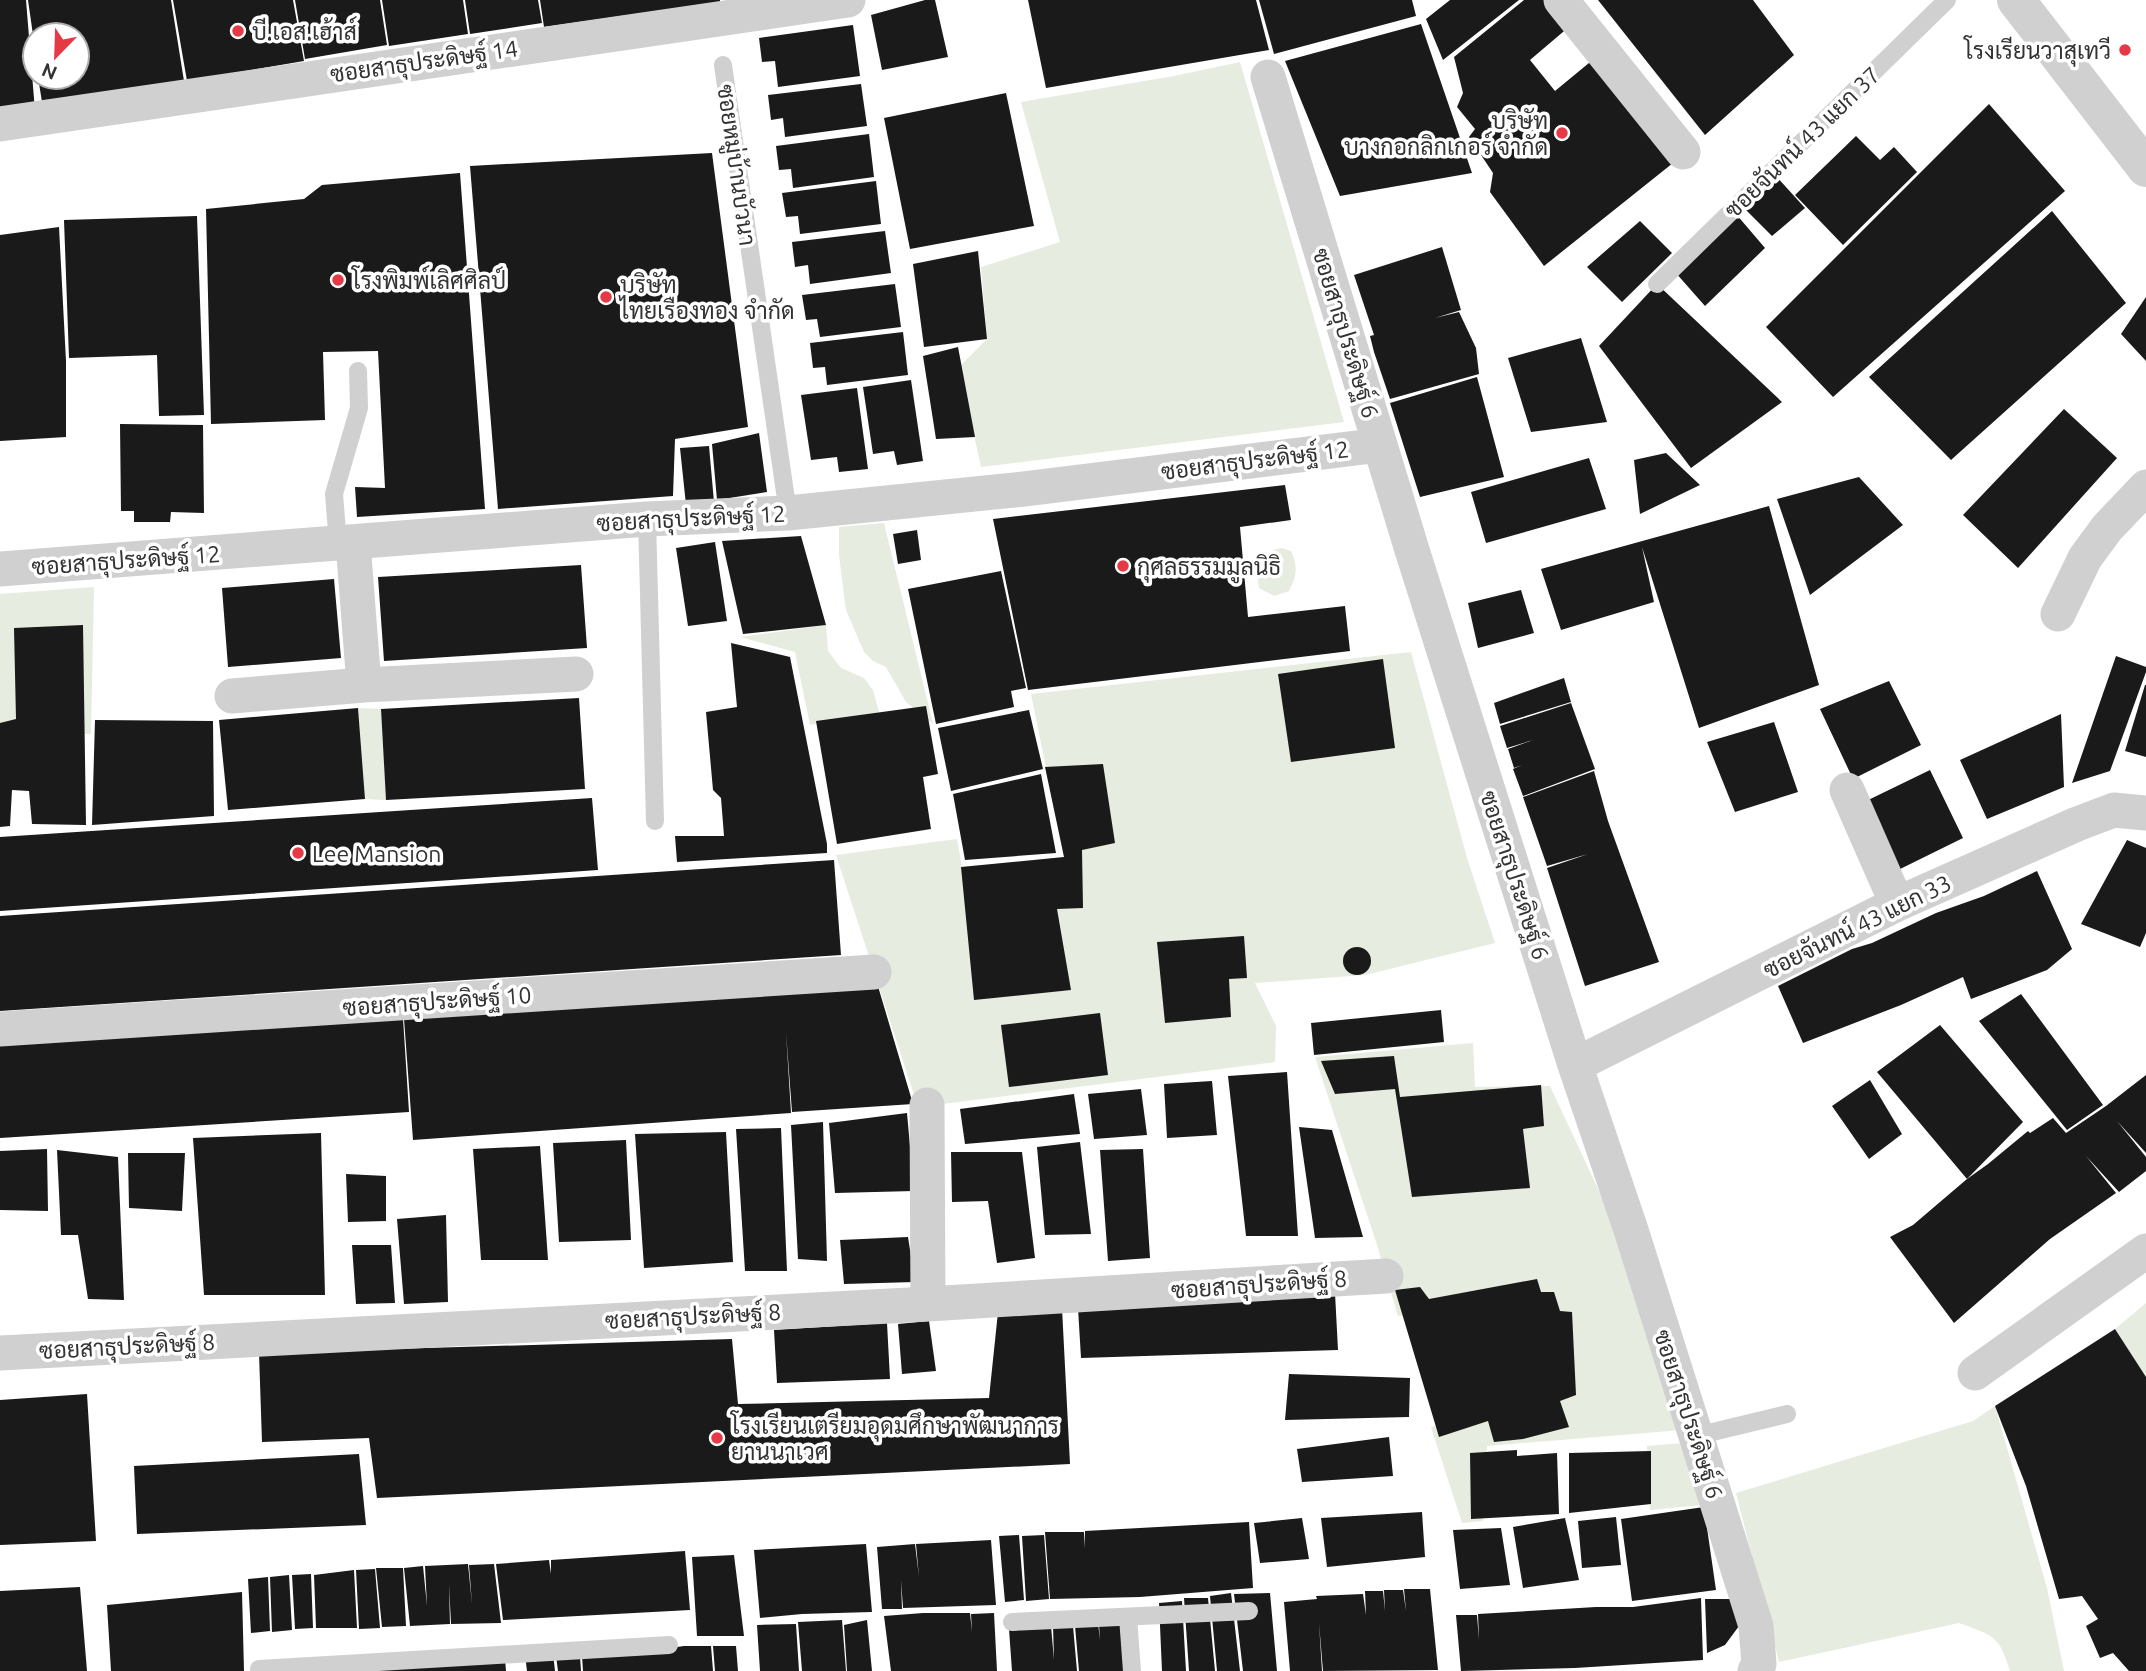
<svg xmlns="http://www.w3.org/2000/svg" width="2146" height="1671" font-family="Ubuntu,Sarabun,sans-serif">
<style>
.green{fill:#e6ecdf}
.building{fill:#1a1a1a}
.lines{fill:none;stroke-linecap:round;stroke-linejoin:round}
.service{stroke:#d0d0d0;stroke-width:18}
.minor{stroke:#d0d0d0;stroke-width:35}
.tertiary{stroke:#d0d0d0;stroke-width:38}
.poi-dot{fill:#e63946;stroke:#fff;stroke-width:2.5}
.labels{text-anchor:middle;dominant-baseline:central;stroke-width:7;stroke-linejoin:round;paint-order:stroke}
.poi-label{font-size:23px;fill:#333;stroke:#fff;text-anchor:start}
.street-label{font-size:23px;fill:#333;stroke:#fff}
</style>
<rect width="100%" height="100%" fill="#fff"/>
<path class="green" d="M1240,62L1344,422L981,467L959,367L987,339L981,267L1060,242L1021,102L1174,76Z
M884,523L933,724L906,702L886,667L873,661L864,652L846,610L839,555V527Z
M1282,548L1291,551C1298,566 1297,576 1289,591L1274,596L1259,588C1255,563 1254,554 1282,548Z
M94,587L91,734L0,732V594Z
M826,625L828,651L841,668L864,678L873,690L879,712L810,725L795,652L740,637Z
M1411,652L1467,858L1495,943L1365,975L1255,983L1276,1026L1275,1062L918,1107L836,855L957,839L962,867L1064,857L1031,694Z
M358,708L381,709L386,800L365,799Z
M1473,1043L1475,1087L1550,1086L1613,1221L1682,1430L1487,1446L1483,1521L1462,1523L1431,1427L1552,1404L1535,1298L1398,1316L1377,1245L1315,1057Z
M2146,1303V1377L2115,1329Z
M1995,1406L2047,1588L2064,1671H2010C1999,1635 1994,1636 1959,1623L1779,1662L1736,1493L1973,1421Z
M1684,1443L1703,1505L1650,1510L1647,1446Z"/>
<path class="building" d="M0,0H26L35,111L0,113Z
M28,0H171L184,81L42,102L38,77H77V35H33Z
M173,0H293L304,61L187,81Z
M295,0H380L387,45L305,59Z
M382,0H463L468,34L389,46Z
M465,0H538L542,23L470,34Z
M540,0H720V2L544,27Z
M925,0H935L948,57L882,70L871,15Z
M1028,0H1256L1269,50L1046,88Z
M1259,0H1412L1416,16L1274,54Z
M1450,0H1519L1443,60L1426,19Z
M1524,0H1550L1570,26L1530,60L1555,91L1595,58L1673,163L1544,266L1490,192L1493,173L1469,137L1475,129L1457,107L1463,93L1454,57Z
M1598,0H1753L1794,55L1705,135Z
M1421,24L1472,173L1340,196L1285,61Z
M853,25L860,76L778,87L775,61L762,62L759,38Z
M861,84L867,126L785,137L783,118L771,120L768,95Z
M1006,93L1034,226L910,249L884,118Z
M1989,104L2065,191L1833,397L1766,327Z
M869,134L874,177L793,188L791,169L779,170L776,146Z
M1856,136L1880,160L1894,147L1917,172L1843,245L1795,195Z
M712,153L748,427L675,439L673,496L498,509L470,166Z
M460,173L485,509L357,517L355,487L385,488L378,351L323,352L325,420L211,424L206,209L304,199L322,185Z
M1776,176L1805,208L1772,236L1741,205Z
M876,181L881,224L800,234L798,216L786,217L782,193Z
M2052,211L2126,303L1951,460L1869,377Z
M1736,214L1765,248L1705,306L1675,272Z
M197,216L204,415L159,416L157,355L69,358L64,220Z
M1640,221L1672,253L1622,302L1587,267Z
M59,227L66,361V437L0,441V235Z
M885,231L891,273L810,284L808,265L795,267L792,242Z
M1442,247L1461,310L1435,318L1459,312L1476,348L1479,374L1390,399L1374,352L1370,336L1374,335L1354,275Z
M978,251L987,339L924,347L913,264Z
M895,284L901,327L820,337L817,319L806,320L802,295Z
M1657,284L1782,402L1691,468L1599,346Z
M2146,297V361L2121,334Z
M903,332L908,375L827,385L825,367L813,368L810,343Z
M1581,338L1607,422L1531,432L1508,358Z
M958,347L975,437L936,439L923,356Z
M1477,377L1504,477L1420,497L1390,403Z
M911,380L923,461L897,465L894,451L873,454L863,387Z
M857,388L868,469L839,472L837,457L811,460L801,395Z
M2064,409L2117,458L2018,568L1963,515Z
M120,424L203,425L204,513L171,512L170,522H134V511H121Z
M759,433L767,492L717,500L712,444Z
M709,446L714,502L686,505L680,448Z
M1666,453L1700,485L1640,514L1634,460Z
M1589,458L1606,509L1486,543L1471,492Z
M1859,477L1903,525L1810,595L1777,499Z
M1285,485L1291,520L1240,527L1248,617L1345,606L1350,651L1028,690L993,519Z
M1769,506L1819,685L1699,728L1642,547L1654,602L1561,630L1541,569Z
M917,530L921,560L898,564L893,534Z
M801,536L826,625L743,634L722,541Z
M715,542L727,621L688,626L676,548Z
M581,565L587,648L384,661L378,577Z
M1001,571L1026,688L1011,691L1014,707L936,724L908,589Z
M334,579L341,658L228,667L222,588Z
M1521,590L1534,633L1478,648L1468,603Z
M83,625L86,825L32,824L29,791L12,790L10,826L0,827V723L16,719L14,628Z
M731,643L790,657L827,844V853L677,862L675,836H724L721,798L713,790L706,712L737,707Z
M2116,656L2146,667V672L2110,771L2072,783Z
M1383,659L1395,748L1291,762L1278,674Z
M1564,678L1571,702L1500,724L1494,703Z
M1889,681L1921,745L1853,779L1820,709Z
M2145,685H2146V757L2125,751Z
M579,698L585,789L386,800L381,709Z
M1571,703L1595,769L1523,796L1513,769L1522,765L1514,768L1508,749L1533,740L1507,748L1500,726Z
M926,706L938,774L923,777L931,829L837,844L816,721Z
M358,708L365,799L228,810L219,720Z
M1029,710L1043,769L951,791L938,728Z
M2061,714L2064,787L1987,819L1960,760Z
M95,720L213,721L214,816L92,825Z
M1774,722L1798,792L1735,812L1707,742Z
M1103,764L1115,843L1082,850L1083,908L1057,909L1071,990L974,1000L961,867L1064,857L1045,767Z
M1930,770L1963,838L1890,874L1860,804Z
M1594,771L1608,821L1659,962L1585,986L1547,868L1588,854L1547,866L1523,797Z
M1041,774L1056,853L965,860L953,794Z
M592,798L598,870L0,911V837Z
M2127,840L2146,848V933L2140,947L2081,924Z
M834,860L841,955L0,1011V916Z
M2037,871L2072,949L2047,970L1971,999L1963,977L1901,1005L1803,1043L1778,986L1852,949L1872,943L1936,913L1984,896Z
M1244,936L1247,978L1229,979L1231,1017L1165,1023L1157,942Z
M1343 961a14 14 0 1 1 28 0a14 14 0 1 1-28 0Z
M877,983L913,1104L792,1112L786,1032L791,1113L413,1140L404,1019Z
M2021,994L2103,1105L2067,1130L1979,1021Z
M1441,1010L1444,1042L1314,1055L1311,1023Z
M1100,1013L1108,1075L1009,1087L1001,1025Z
M403,1018L409,1112L0,1138V1044Z
M1940,1025L2023,1122L1967,1179L1877,1072Z
M1394,1056L1400,1097L1541,1085L1544,1126L1523,1129L1530,1188L1412,1197L1395,1089L1335,1094L1321,1061Z
M1287,1072L1298,1236H1246L1228,1076Z
M2146,1075V1153L2117,1121L2146,1157V1171L2119,1192L2086,1156L2116,1193L2050,1239L1954,1323L1890,1237L1913,1225L1967,1179L1988,1164L2028,1131L2030,1133L2053,1118L2066,1133L2106,1106Z
M1870,1080L1902,1134L1869,1159L1832,1106Z
M1212,1081L1217,1135L1167,1138L1164,1084Z
M1141,1089L1147,1135L1094,1139L1088,1094Z
M1074,1094L1080,1134L965,1144L960,1109Z
M907,1113L914,1191L835,1193L829,1123Z
M823,1122L827,1261L798,1259L791,1125Z
M1299,1127L1332,1130L1363,1237L1315,1238Z
M781,1128L787,1271H745L736,1129Z
M726,1132L733,1262L644,1268L635,1134Z
M321,1133L325,1295H204L193,1138Z
M626,1140L631,1240L559,1242L553,1143Z
M1080,1142L1091,1234L1045,1235L1037,1147Z
M540,1146L548,1260H481L473,1149Z
M47,1149L48,1211L0,1210V1151Z
M1143,1149L1150,1258L1108,1261L1100,1150Z
M57,1150L118,1157L124,1300L88,1299L78,1235H61Z
M951,1152H1022L1035,1258L997,1263L988,1201L952,1202Z
M128,1153H185L182,1211L129,1208Z
M346,1174L386,1176V1221L348,1222Z
M446,1215L448,1302L404,1304L397,1219Z
M908,1237L915,1282L844,1284L840,1240Z
M352,1245H391L395,1303L356,1304Z
M1537,1279L1541,1292H1554L1560,1311L1572,1312L1576,1395L1560,1401L1569,1427L1523,1439L1494,1442L1488,1421L1439,1437L1395,1290L1420,1287L1429,1299Z
M1335,1293L1338,1350L1081,1358L1078,1308Z
M1062,1308L1070,1464L377,1498L369,1438L262,1442L259,1353L732,1339L738,1404L989,1398L998,1312Z
M929,1321L936,1371L902,1374L898,1324Z
M887,1323L890,1379L777,1383L774,1330Z
M2115,1329L2146,1377V1671H2129L2113,1653L2100,1658L2086,1626L2098,1619L2082,1596L2059,1599L2026,1486L1995,1406Z
M1289,1374L1410,1378L1409,1417L1285,1420Z
M87,1394L96,1541L0,1545V1400Z
M1389,1437L1393,1476L1302,1482L1297,1449Z
M1517,1450V1456L1557,1453L1559,1514L1471,1519L1470,1453Z
M1651,1451V1504L1569,1513V1453Z
M359,1454L366,1525L137,1534L134,1466Z
M1704,1507L1716,1590L1632,1601L1621,1519Z
M1422,1512L1425,1557L1327,1567L1321,1518Z
M1616,1517L1621,1565L1582,1568L1578,1521Z
M1302,1518L1309,1559L1260,1563L1254,1523Z
M1565,1518L1579,1580L1523,1588L1513,1527Z
M1249,1522L1253,1588L1140,1597L1050,1599L1045,1532H1084L1085,1548V1531Z
M1501,1528L1510,1585L1460,1589L1453,1530Z
M1019,1535L1024,1600L1005,1602L999,1536Z
M1044,1535L1049,1599L1026,1601L1022,1536Z
M991,1540L996,1605L903,1608L901,1580L902,1609H882L877,1547L915,1544L919,1577L916,1544Z
M866,1544L872,1612L802,1614L760,1618L754,1550Z
M685,1551L690,1610L503,1620L496,1564L549,1560L551,1574V1560Z
M734,1555L744,1636H697L692,1557Z
M468,1564L472,1604L469,1565L494,1564L501,1623L451,1624L449,1584L450,1624L410,1626L404,1568L423,1566L427,1606L425,1566Z
M376,1568H403L406,1626L382,1627Z
M375,1569L380,1628L359,1629L356,1570Z
M354,1570L357,1628H316L314,1575Z
M311,1574L313,1628L295,1629L292,1575Z
M289,1575L292,1630L272,1632L270,1577Z
M268,1577L270,1631L251,1633L248,1579Z
M80,1587L87,1671H0V1591Z
M1404,1589H1430L1438,1670L1323,1671L1319,1623L1322,1671H1290L1284,1602L1317,1599L1316,1596L1363,1594L1366,1615L1365,1591H1383L1385,1611L1384,1590H1403L1406,1611Z
M242,1592L244,1671H111L107,1605Z
M1231,1593L1240,1671H1217L1210,1596Z
M1270,1593L1277,1671H1243L1234,1594Z
M1184,1598H1208L1215,1671H1189Z
M1701,1598L1703,1660L1575,1668L1461,1671L1456,1615H1477L1479,1640L1478,1614L1596,1607H1633Z
M1705,1599H1732L1739,1626L1725,1645L1707,1653Z
M1182,1601L1186,1671H1162L1159,1603Z
M923,1613H970L972,1632L971,1614L994,1613L997,1671H891L884,1616Z
M842,1620L846,1671H802L798,1622Z
M867,1620L872,1671H847L844,1625Z
M1121,1622L1125,1671H1079L1075,1626L1098,1623L1100,1640L1099,1624Z
M796,1624L799,1671H760L757,1625Z
M1051,1626L1054,1660L1053,1626H1073L1077,1671H1012L1009,1629Z
M684,1646H711L713,1671H583L582,1656L642,1652Z
M713,1646H736L738,1671H715Z
M553,1653L555,1671H527L525,1655Z
M556,1656H580L581,1671H558Z
M505,1659L506,1671H347Z"/>
<g class="lines">
<path class="service" d="M723,65L788,513
M1657,284L1947,0
M647,519L655,821
M338,544L334,494L359,408L358,371
M1696,1436L1787,1414
M1128,1617L1132,1671
M1012,1622L1249,1611
M259,1669L669,1645"/>
<path class="minor" d="M1561,0L1683,152
M1268,77L1412,550L1575,1065L1631,1230L1756,1626L1759,1664L1755,1671
M0,124L848,0
M353,543L364,685
M0,569L647,519L788,513L1024,489L1380,445
M2058,614L2085,558L2107,528L2146,487
M232,696L364,685L576,674
M1847,790L1897,904
M0,1029L874,972
M1575,1065L1897,904L2077,824L2114,810L2146,813
M927,1105L928,1304
M0,1353L928,1304L1386,1276
M1975,1373L2146,1251"/>
<path class="tertiary" d="M2016,0L2146,168"/>
</g>
<g class="poi-dot">
<circle cx="238" cy="31" r="7"/>
<circle cx="2125" cy="50" r="7"/>
<circle cx="1562" cy="133" r="7"/>
<circle cx="338" cy="280" r="7"/>
<circle cx="606" cy="297" r="7"/>
<circle cx="1123" cy="566" r="7"/>
<circle cx="298" cy="853" r="7"/>
<circle cx="717" cy="1438" r="7"/>
</g>
<g class="labels">
<g class="poi-label">
<text x="252" y="31">บี.เอส.เฮ้าส์</text>
<text x="2111" y="50" text-anchor="end">โรงเรียนวาสุเทวี</text>
<text x="1548" y="120" text-anchor="end">บริษัท<tspan x="1548" dy="26">บางกอกลิกเกอร์ จำกัด</tspan></text>
<text x="352" y="280">โรงพิมพ์เลิศศิลป์</text>
<text x="620" y="284">บริษัท<tspan x="620" dy="26">ไทยเรืองทอง จำกัด</tspan></text>
<text x="1137" y="566">กุศลธรรมมูลนิธิ</text>
<text x="312" y="853">Lee Mansion</text>
<text x="731" y="1425">โรงเรียนเตรียมอุดมศึกษาพัฒนาการ<tspan x="731" dy="26">ยานนาเวศ</tspan></text>
</g>
<g class="street-label">
<text transform="translate(424 61) rotate(-8)">ซอยสาธุประดิษฐ์ 14</text>
<text transform="translate(1802 142) rotate(-44)">ซอยจันทน์ 43 แยก 37</text>
<text transform="translate(737 165) rotate(82)">ซอยหมู่บ้านบัวนา</text>
<text transform="translate(1346 333) rotate(73)">ซอยสาธุประดิษฐ์ 6</text>
<text transform="translate(1255 460) rotate(-7)">ซอยสาธุประดิษฐ์ 12</text>
<text transform="translate(691 518) rotate(-3)">ซอยสาธุประดิษฐ์ 12</text>
<text transform="translate(126 560) rotate(-4)">ซอยสาธุประดิษฐ์ 12</text>
<text transform="translate(1515 875) rotate(72)">ซอยสาธุประดิษฐ์ 6</text>
<text transform="translate(1857 926) rotate(-26)">ซอยจันทน์ 43 แยก 33</text>
<text transform="translate(437 1001) rotate(-4)">ซอยสาธุประดิษฐ์ 10</text>
<text transform="translate(1259 1284) rotate(-4)">ซอยสาธุประดิษฐ์ 8</text>
<text transform="translate(693 1316) rotate(-3)">ซอยสาธุประดิษฐ์ 8</text>
<text transform="translate(127 1346) rotate(-3)">ซอยสาธุประดิษฐ์ 8</text>
<text transform="translate(1689 1414) rotate(72)">ซอยสาธุประดิษฐ์ 6</text>
</g>
</g>
<g transform="translate(56 56) rotate(203)"><circle r="33" fill="#ffffff" stroke="#adadad" stroke-width="2"/>
<path d="M0-5L12 26L0 18L-12 26Z" fill="#e63946"/>
<text y="-10" font-size="19" font-weight="bold" text-anchor="middle" fill="#333333">N</text>
</g>
</svg>
